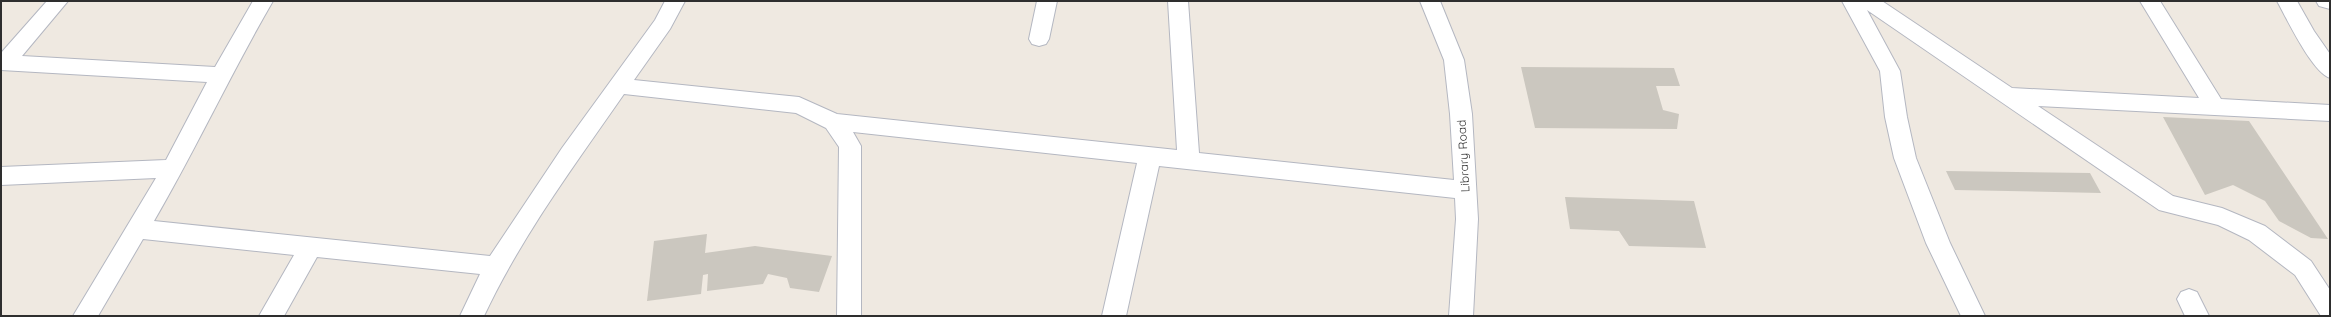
<svg xmlns="http://www.w3.org/2000/svg" width="2331" height="317" font-family="Quicksand,sans-serif">
<style>
.building{fill:#cbc7bf}
.lines{fill:none;stroke-linecap:round;stroke-linejoin:round}
.minor-casing{stroke:#b4b7c1;stroke-width:2}
.minor{fill:#fff;fill-rule:evenodd}
.labels{text-anchor:middle;dominant-baseline:central;stroke-width:4;stroke-linejoin:round;paint-order:stroke}
.street-label{font-size:12px;fill:#2e2e2e;stroke:#fff}
</style>
<rect width="100%" height="100%" fill="#efe9e1"/>
<path class="building" d="M1521,67L1674,68L1680,86H1656L1663,110L1679,114L1677,129L1535,128Z
M2163,117L2249,121L2328,239L2311,238L2279,221L2265,201L2233,185L2205,195Z
M1946,171L2090,173L2101,193L1955,190Z
M1565,197L1694,201L1706,248L1629,246L1619,231L1570,229Z
M707,234L705,253L755,246L832,256L819,292L790,288L787,278L768,274L763,284L707,291L708,274L703,275L701,294L647,301L654,241Z"/>
<g class="lines">
<g class="minor-casing">
<path id="minor" d="M47,1H68L22,56L215,67L253,1H273C231,73 196,149 154,221L490,256L562,148L655,20L665,1H685L670,29L634,80L799,97L837,114L1177,150L1168,1H1188L1199,153L1454,180L1450,114L1444,60L1420,1H1440L1464,60L1472,114L1478,219L1473,316H1449L1456,219L1455,198L1159,166L1126,316H1102L1137,163L853,132L861,146V316H837L839,147L826,128L796,113L624,94C574,166 521,237 484,316H460L480,274L317,257L284,316H259L294,255L143,239L98,316H73L156,178L1,185V167L166,160L207,82L1,70V53Z
M1037,1H1057L1049,39L1046,44L1039,46L1032,44L1029,39Z
M1842,1H1882L2012,88L2199,98L2140,1H2160L2221,99L2330,105V121L2038,106L2173,196L2222,208L2265,226L2311,261L2330,290V316H2321L2295,275L2249,240L2218,225L2159,210L1867,10L1900,71L1907,117L1916,158L1950,243L1985,316H1961L1926,243L1894,158L1885,117L1880,71Z
M2277,1H2297L2314,31L2330,54V78C2312,72 2287,19 2277,1Z
M2316,1H2330V9L2319,6Z
M2189,289L2197,292L2209,316H2185L2177,299L2181,292Z"/>
</g>
<use href="#minor" class="minor"/>
</g>
<g class="labels">
<g class="street-label">
<text transform="translate(1463 156) rotate(-93)">Library Road</text>
</g>
</g>
<rect width="2331" height="317" fill="none" stroke="#2e2e2e" stroke-width="4"/>
</svg>
